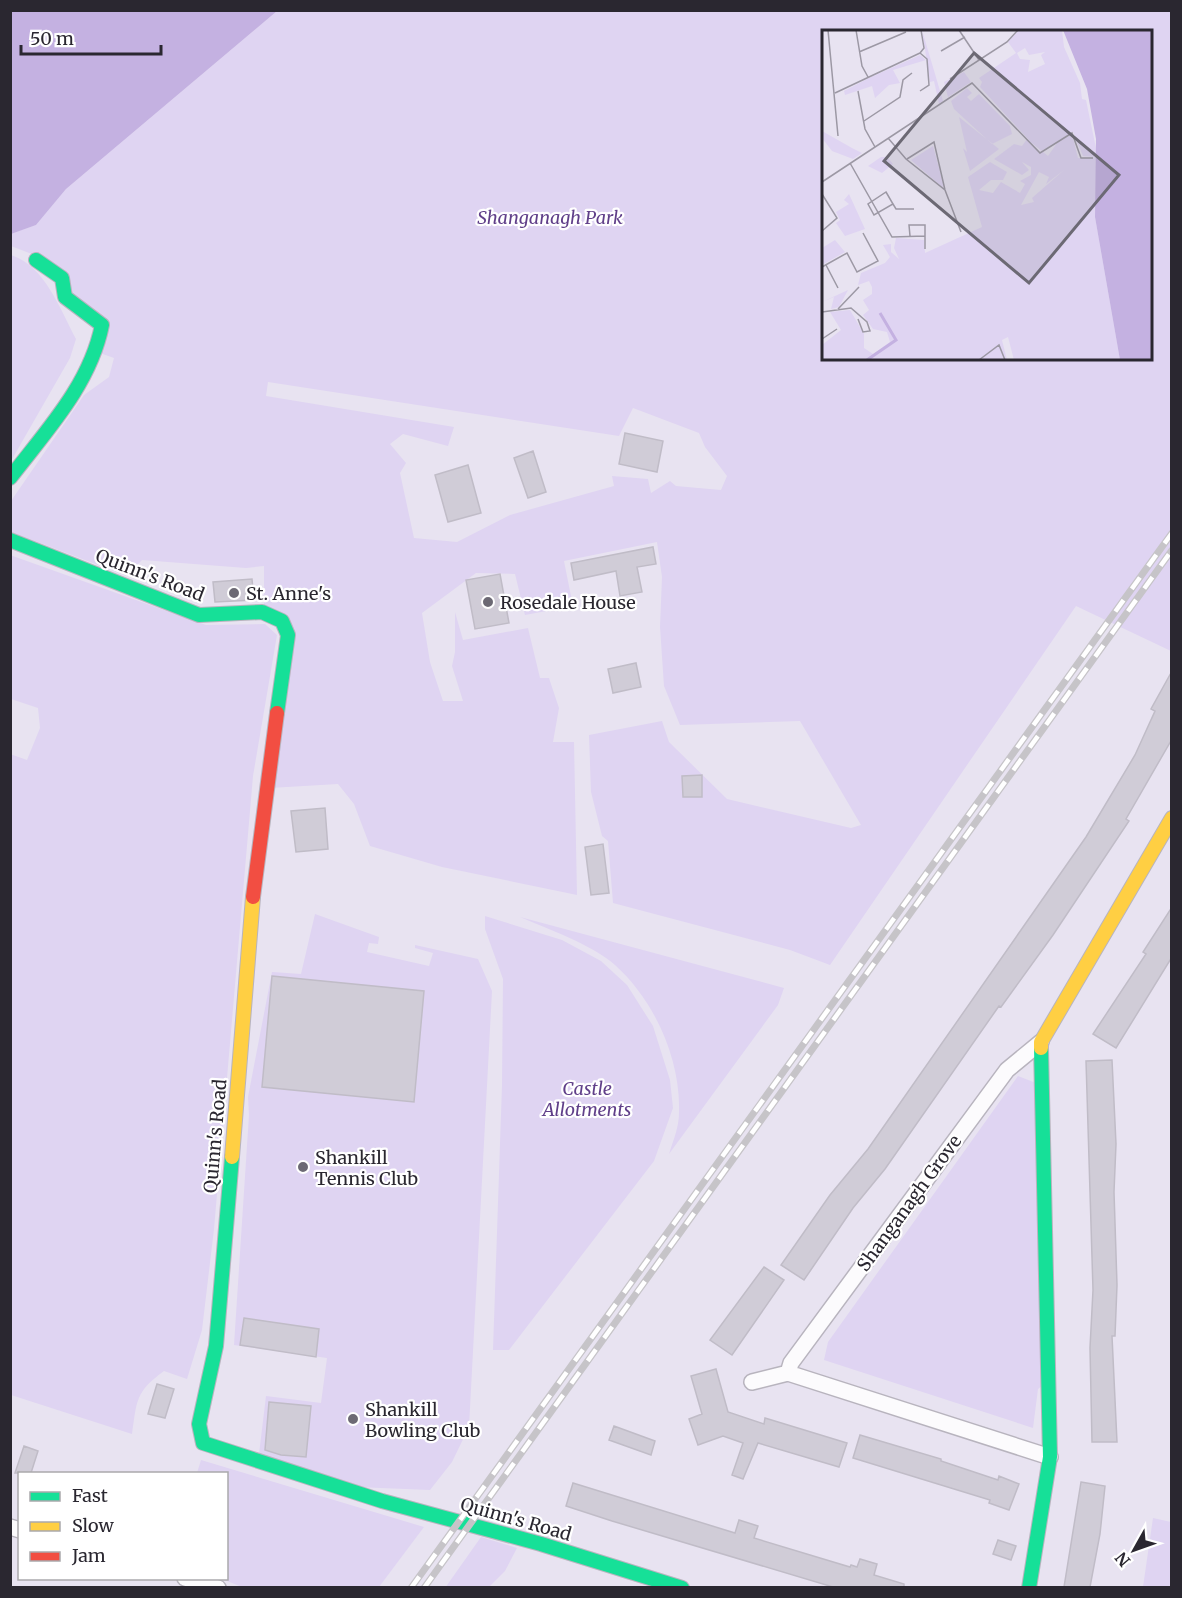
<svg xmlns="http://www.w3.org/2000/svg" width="1182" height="1598" font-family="Merriweather,serif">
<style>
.green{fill:#dfd4f2;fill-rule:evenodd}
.water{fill:#c4b1e1}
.building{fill:#d0ccd7;stroke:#c0bcc7;stroke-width:1.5}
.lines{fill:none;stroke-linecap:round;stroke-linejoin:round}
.street-casing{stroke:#b8b4be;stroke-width:18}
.fast-casing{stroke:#b8b4be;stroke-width:16}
.slow-casing{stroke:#b8b4be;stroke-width:16}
.jam-casing{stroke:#b8b4be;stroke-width:16}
.street{stroke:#fcfbfd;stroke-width:15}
.fast{stroke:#16e098;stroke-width:14}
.slow{stroke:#ffcf43;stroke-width:14}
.jam{stroke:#f24e42;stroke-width:14}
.rail-casing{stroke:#c6c4c8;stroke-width:7}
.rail{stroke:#fff;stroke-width:4.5;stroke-dasharray:14;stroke-linecap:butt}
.poi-dot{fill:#6c6974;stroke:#fff;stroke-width:2}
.labels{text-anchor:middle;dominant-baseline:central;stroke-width:4.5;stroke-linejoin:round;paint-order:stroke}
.park-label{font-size:18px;font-style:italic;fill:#603f89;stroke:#fff}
.street-label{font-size:18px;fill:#2a2730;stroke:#fff}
.poi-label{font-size:18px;fill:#2a2730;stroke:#fff;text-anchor:start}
.inset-river{fill:none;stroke:#c4b1e1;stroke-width:3}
.inset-road{fill:none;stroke:#9c98a4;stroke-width:1.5}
.view{fill:#6c6974;fill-opacity:0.15;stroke:#6c6974;stroke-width:3}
.inset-edge{fill:none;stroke:#2a2730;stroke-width:3}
</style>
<rect width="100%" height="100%" fill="#e8e3f1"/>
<path class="green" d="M277,11H1171V651L1076,606L830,965L790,950L613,903L608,841L602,836L591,792L589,735L662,721L669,742L727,799L851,828L861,825L800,721L680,725L664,686L660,627L662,577L657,542L564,561L573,606L525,615L515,574L476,573L422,613L430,662L443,701H463L452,666L455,652V612L463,640L528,628L540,678H549L559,708L553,742H574L577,895L442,867L370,846L354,804L338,784L270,788L293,639L264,607V566L246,568L142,560L127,576L11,532V501L84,395L109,377L114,358L97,352L101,339L37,256L11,246L10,234L36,225L66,189ZM824,32H1150V358H824ZM268,382L619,436L633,408L699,433L705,447L727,476L721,490L676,486L670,481L651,493L648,479L612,476L614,486L510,515L457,542L414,538L400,473L406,463L390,444L403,434L448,446L454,427L266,396Z
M11,255C45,266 60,309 76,339L70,358L11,461Z
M10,555L206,625L265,624L277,635L253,776L214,1229L202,1330L187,1379L164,1371C135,1392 137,1401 132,1434L11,1395L10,754L27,760L40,728L38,708L11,699Z
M315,914L379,937L378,944L369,943L367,952L429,966L433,953L415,948V945L478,959L492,991L469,1427L452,1462L430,1490L356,1487L259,1454L266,1396L321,1403L327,1358L234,1345L249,1115L248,1097L272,972L301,974Z
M485,916L562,940L601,961L627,985L653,1026L670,1080L673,1108L654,1161L509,1350H493L502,1085L503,979L485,929Z
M520,917L784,988L778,1005L669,1154C673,1141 679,1127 679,1113C681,1060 655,1001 615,965C593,945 548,929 520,917Z
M1018,1076L1036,1083L1042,1386L1038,1389L1033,1428L824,1360L828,1342Z
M201,1460L424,1527L379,1587H242L222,1579L226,1578V1474L197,1473Z
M1153,1518L1171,1522V1587H1143Z
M481,1537L517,1548L505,1571L489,1587L445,1588Z"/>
<path class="water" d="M10,11L11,10L277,11L66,189L36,225L11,234Z"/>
<path class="building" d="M625,433L663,441L657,472L619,464Z
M533,451L546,492L528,498L514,458Z
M468,465L481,513L448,522L435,475Z
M653,547L656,564L637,567L642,592L620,596L616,571L574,580L571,563Z
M500,574L509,623L475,629L466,580Z
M252,579L254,600L215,602L213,582Z
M636,663L641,687L613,693L608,669Z
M1172,671V739L1126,819L1129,821L1053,935L1001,1007L999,1006L885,1169L853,1208L804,1280L781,1265L830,1195L868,1149L1086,837L1135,755L1155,711L1151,709Z
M702,775V797H683L682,776Z
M325,808L328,849L296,852L291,811Z
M603,844L609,893L591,895L585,847Z
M1172,907V957L1116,1048L1093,1034L1146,954L1143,952Z
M272,976L424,991L414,1102L262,1087Z
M1112,1060L1116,1144L1114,1192L1117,1285L1115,1336H1112L1117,1442H1092L1090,1348L1093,1290L1086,1061Z
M764,1267L784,1280L732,1355L710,1340Z
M244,1318L319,1329L316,1357L240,1345Z
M716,1369L728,1412L764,1424L765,1418L847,1443L839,1467L758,1443L743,1479L732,1475L743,1443L723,1436L698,1445L689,1419L702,1414L691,1376Z
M157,1384L174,1389L165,1418L148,1414Z
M269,1402L311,1406L306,1457L281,1455L265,1450Z
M614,1426L655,1441L651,1455L609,1440Z
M860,1435L941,1459V1461L998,1480L999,1476L1019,1484L1009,1510L989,1503L990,1500L853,1458Z
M24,1446L38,1451L31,1473H15Z
M1081,1482L1105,1486L1100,1534L1090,1587H1064Z
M573,1483L735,1533L739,1520L758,1526L754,1538L850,1567L851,1565L857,1567L860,1559L877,1564L874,1575L904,1584V1587H833L612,1521L566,1506Z
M998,1540L1016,1546L1011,1560L993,1554Z"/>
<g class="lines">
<g class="street-casing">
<path id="street" d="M1041,1042L1007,1070L791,1363L788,1373L1050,1457
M752,1382L788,1373
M10,1527L20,1530
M185,1578L218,1588"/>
</g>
<g class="fast-casing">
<path id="fast" d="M10,478C46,431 90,385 102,325L65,297L62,278L36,260
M10,540L199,615L262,612L282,621L288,635L277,713
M232,1157L216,1346L199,1424L203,1443L382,1501L541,1544L682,1588
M1029,1588L1050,1457L1041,1048"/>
</g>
<g class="slow-casing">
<path id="slow" d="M1041,1048V1042L1172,818
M232,1157L253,897"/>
</g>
<g class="jam-casing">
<path id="jam" d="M253,897L277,713"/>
</g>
<use href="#street" class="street"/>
<use href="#fast" class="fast"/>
<use href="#slow" class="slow"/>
<use href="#jam" class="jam"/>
<g class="rail-casing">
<path id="rail" d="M411,1588L1172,533
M424,1588L1172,550"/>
</g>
<use href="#rail" class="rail"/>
</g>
<g class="poi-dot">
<circle cx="234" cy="593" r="6"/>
<circle cx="488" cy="602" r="6"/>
<circle cx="303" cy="1167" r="6"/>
<circle cx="353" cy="1419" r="6"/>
</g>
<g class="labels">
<g class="park-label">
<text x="550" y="217">Shanganagh Park</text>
<text x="587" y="1088">Castle<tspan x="587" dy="21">Allotments</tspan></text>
</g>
<g class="street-label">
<text transform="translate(150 575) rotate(21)">Quinn's Road</text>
<text transform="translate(215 1136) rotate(-85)">Quinn's Road</text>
<text transform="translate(909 1203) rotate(-54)">Shanganagh Grove</text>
<text transform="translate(516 1519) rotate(16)">Quinn's Road</text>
</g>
<g class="poi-label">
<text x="246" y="593">St. Anne's</text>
<text x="500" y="602">Rosedale House</text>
<text x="315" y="1157">Shankill<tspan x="315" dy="21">Tennis Club</tspan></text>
<text x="365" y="1409">Shankill<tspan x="365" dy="21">Bowling Club</tspan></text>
</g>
</g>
<g transform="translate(822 30)">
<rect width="330" height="330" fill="#e8e3f1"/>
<path d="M100,0L121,71L117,74L112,51L108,52ZM197,0H240L242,17L258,53L260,69L264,70L275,123L272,127L261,126L251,102L218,122L158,57L160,52L157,48L194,23L186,12ZM203,18L207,25L223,22L219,25L223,34L206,42L208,30L198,29L195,23ZM98,25L104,30L71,40L78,53L67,55L53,68L50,56L23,65L22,61L47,48ZM142,42L149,52L126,67L122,52ZM145,58L150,63L145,67L149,71L157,64L188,96L190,104L170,114L132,79L129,71ZM137,87L177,119L148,141L141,118L145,122ZM0,101L30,118L40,123L31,129L10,121L0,108ZM250,104L256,128L276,127L273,187L298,330H192L186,307L180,310L185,330H0V315L19,300L8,282L28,280L42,304V318L51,324L68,312L65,302L51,299L41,285L47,280L41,270L50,264V257L47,251L36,255L39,243L63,233L68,227L61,215L69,214V222L77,229L72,218L74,208L102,210L103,223L160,197L146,147L168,132L185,142L181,150H169L157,160L171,163L179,152L198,163L203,154L198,151L209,145V137L200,132L207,140L200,145L172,129L192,114L200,116L205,109L226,126L235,113ZM242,140L210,168L212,172L199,175L217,142L227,147L224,154ZM111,116L122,156L120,157L89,130ZM59,127H65L71,134L60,143L46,136ZM27,164L43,199L23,206L14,193L18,190L14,182L27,174L22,170ZM13,210L23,222L0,235V218ZM26,260L17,277L9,279L12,267L0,272Z" fill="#dfd4f2" fill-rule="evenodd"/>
<path d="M241,0H330V330H298L273,187L274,109L265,59Z" fill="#c4b1e1"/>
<path class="inset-river" d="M45,330L74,310L58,283"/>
<path class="inset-road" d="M6,0L16,106M34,0L40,36L46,47M137,0L157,30M119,21L143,7M37,22L84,2M98,23L102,18L99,0M128,49L185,12L196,0M36,61L43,99L53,117M98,61L107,55L105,29L98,23M13,63L98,23M42,91L78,67L81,50L90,43M66,108L84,129L123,160L139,202M85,129L112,112L123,160M28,133L70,207L103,206M0,152L150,53L218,123L250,103L259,128H271M64,162L71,174L52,185L46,174ZM0,164L15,188L0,201M71,174L74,179H92M88,206L87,195H103V219M4,235L16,258M0,237L25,223L35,242L56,231L41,203M16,279L37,257M0,282L29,278L45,292L48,301L41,302L36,289M0,309L15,299M157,330L177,315L183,330"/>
<path class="view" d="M152,23L297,145L207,253L62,131Z"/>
<rect width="330" height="330" class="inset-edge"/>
</g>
<rect width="1182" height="1598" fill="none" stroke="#2a2730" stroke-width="24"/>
<rect x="18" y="1472" width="210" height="108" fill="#ffffff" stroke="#aaa9ac" stroke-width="1.5"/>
<rect x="30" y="1492" width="30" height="9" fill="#16e098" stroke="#aaa9ac" stroke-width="1.5"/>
<text x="72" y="1502" font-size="18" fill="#2a2730">Fast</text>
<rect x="30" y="1522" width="30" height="9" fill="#ffcf43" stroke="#aaa9ac" stroke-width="1.5"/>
<text x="72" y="1532" font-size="18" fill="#2a2730">Slow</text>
<rect x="30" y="1552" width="30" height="9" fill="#f24e42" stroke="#aaa9ac" stroke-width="1.5"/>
<text x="72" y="1562" font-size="18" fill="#2a2730">Jam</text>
<g transform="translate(1134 1550) rotate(230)" stroke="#ffffff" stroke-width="4.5" paint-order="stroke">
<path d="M0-4.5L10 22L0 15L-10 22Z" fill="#2a2730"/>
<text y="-9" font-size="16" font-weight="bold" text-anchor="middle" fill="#2a2730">N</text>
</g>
<path d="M21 45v9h140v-9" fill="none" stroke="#2a2730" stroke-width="3"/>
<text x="30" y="45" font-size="18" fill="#2a2730" stroke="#ffffff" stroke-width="4.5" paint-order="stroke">50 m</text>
</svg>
